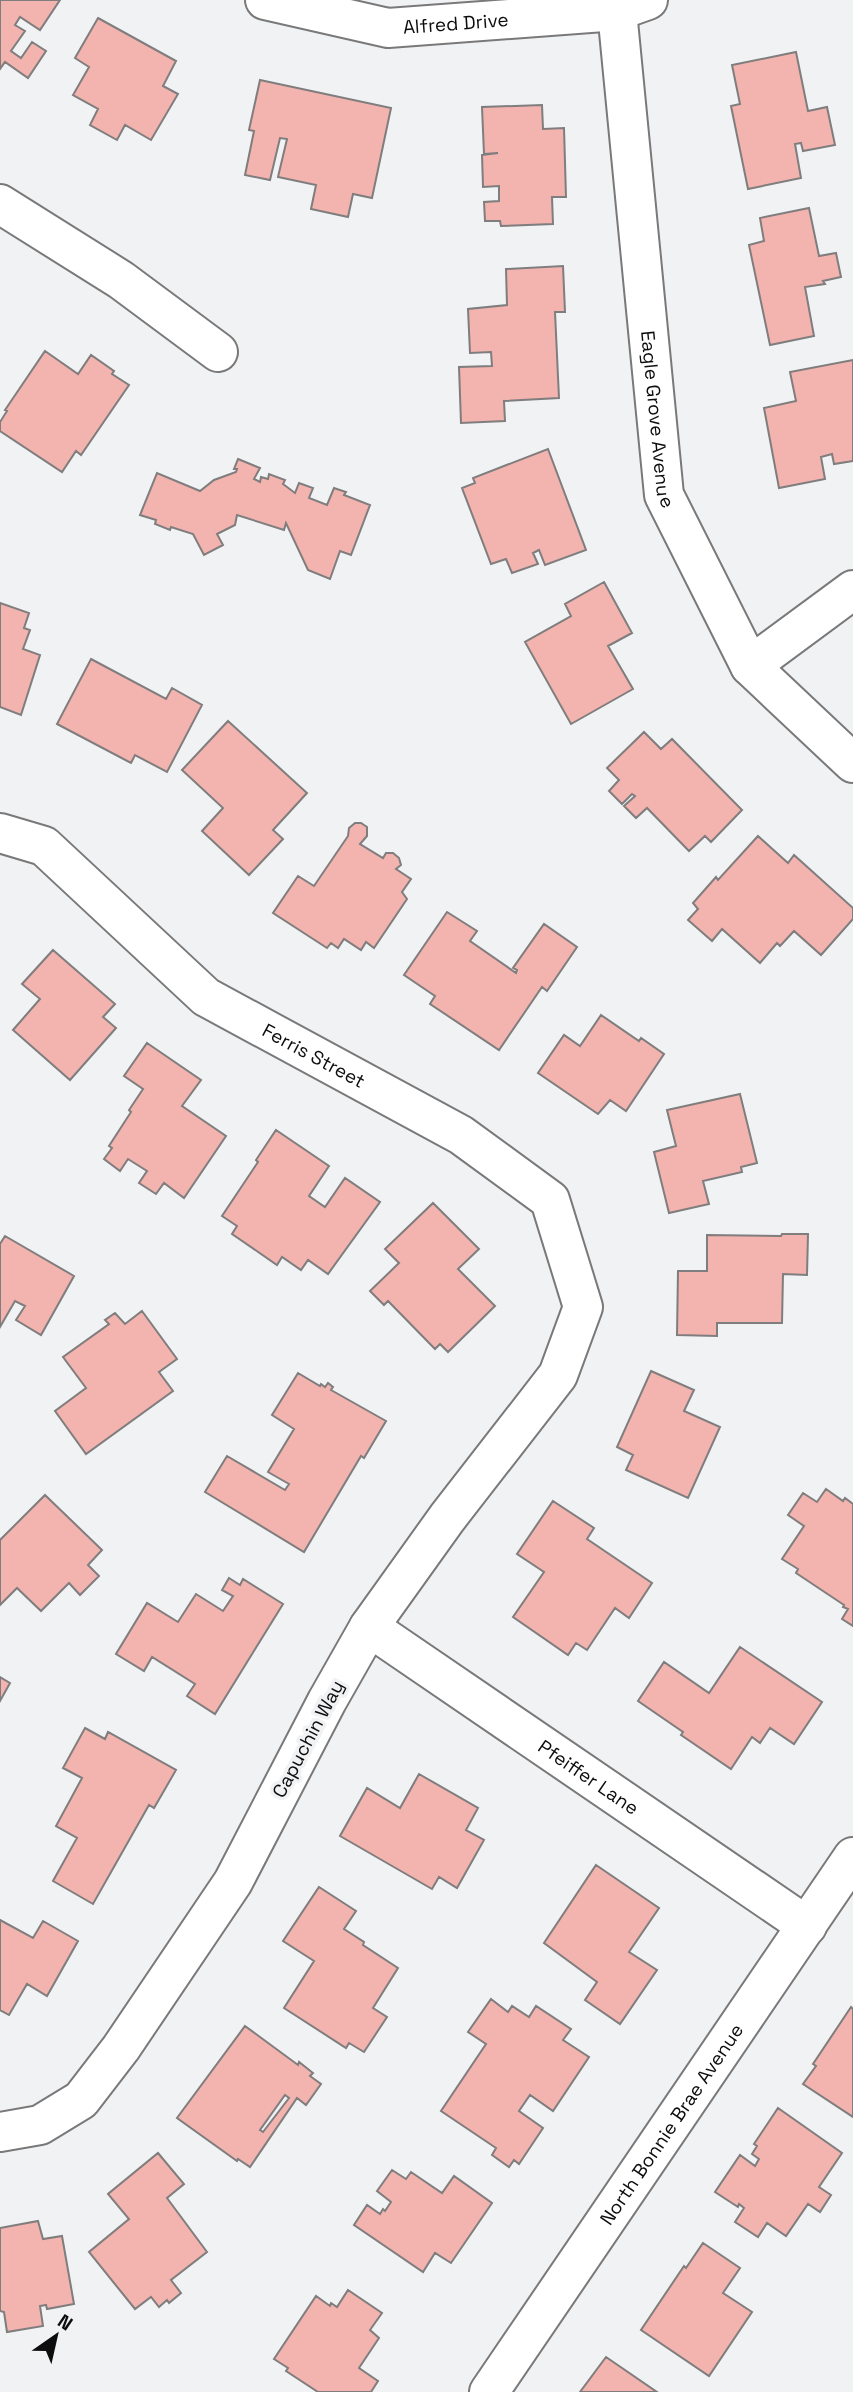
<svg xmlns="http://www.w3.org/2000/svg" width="853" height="2392" font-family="'Space Grotesk',sans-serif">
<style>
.building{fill:#f3b3af;stroke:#7f7d7d;stroke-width:2;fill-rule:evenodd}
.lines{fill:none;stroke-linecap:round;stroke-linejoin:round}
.minor-casing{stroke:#79797a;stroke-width:42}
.minor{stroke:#fff;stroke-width:38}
.labels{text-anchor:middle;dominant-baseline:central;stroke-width:7;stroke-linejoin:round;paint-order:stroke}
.street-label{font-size:19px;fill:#0d0d0e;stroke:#f1f2f4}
</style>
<rect width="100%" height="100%" fill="#f1f2f4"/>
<path class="building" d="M0,0H60L40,30L20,17L15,25L25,31L11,51L21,58L32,42L46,51L28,78L5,62L0,69Z
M98,18L176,61L163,86L178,94L151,140L125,125L117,140L90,125L98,109L73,95L89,67L75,58Z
M796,52L808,111L827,107L835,145L803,151L801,143L795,144L801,178L748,189L731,106L740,104L732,65Z
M260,80L391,108L372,198L353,194L348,217L311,209L316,185L278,177L287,139L280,138L270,180L245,175L254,131L249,130Z
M542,105L543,129L564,128L566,197H552L553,224L501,226L500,221H485L484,202L499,201V186L483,187L482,155L498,153L484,154L482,107Z
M809,208L819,256L836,253L841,277L823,281L825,284L805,287L814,336L770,345L749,245L764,241L760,218Z
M563,266L565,312H555L559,398L504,401L505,421L461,423L459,367L492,366L491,352L470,353L468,309L507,305L506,269Z
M45,351L78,374L91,355L114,371L112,374L129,385L81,455L76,451L62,472L0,431V422L7,411L5,410Z
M853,360V461L834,464L832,454L821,457L825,479L779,488L764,408L796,401L790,372Z
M548,449L586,550L545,565L539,550L533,553L538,564L512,573L506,559L491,564L462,488L475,483L473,478Z
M238,459L260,468L254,479L260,482L261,477L268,479L269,474L285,480L283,484L295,493L299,483L313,488L309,498L327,505L334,488L346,492L344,495L370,505L351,555L340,551L330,579L308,570L286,523L284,530L237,515L235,525L217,534L223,545L204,555L193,534L171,527L170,530L155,524L156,520L140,515L157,473L200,491L214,480L236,472L237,469H234Z
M604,582L632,633L608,646L633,689L571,724L525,642L571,616L565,604Z
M0,603L29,613L24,628L30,630L23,649L40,655L21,715L0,707Z
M91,659L166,699L172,688L202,705L167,772L135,755L131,763L57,724Z
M228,721L307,793L273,830L283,839L249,875L202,831L223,808L182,770Z
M644,732L661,749L672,739L742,810L711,842L705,836L689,851L647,808L636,818L624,806L635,796L632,794L622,804L609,791L619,780L607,768Z
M355,823H361L367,827V836L360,844L383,858L386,853H393L399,858L401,865L396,869L411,879L402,892L407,899L374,948L366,942L361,950L344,939L338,948L331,943L327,948L273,913L298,876L314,886L348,836L349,828Z
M758,836L788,863L794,855L853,908V919L821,955L794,931L780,946L777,943L760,963L722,929L712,941L688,920L698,909L693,903L716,877L718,880Z
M447,912L477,931L470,941L516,973L517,970L513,968L544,924L577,947L547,991L542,987L499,1050L430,1004L435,996L404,975Z
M53,950L115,1004L103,1017L116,1028L70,1080L13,1030L40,999L22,984Z
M601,1015L639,1041L641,1038L664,1054L626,1111L610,1100L598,1114L538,1073L564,1035L580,1046Z
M147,1043L201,1080L182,1106L226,1136L184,1198L164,1183L156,1194L139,1183L147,1171L128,1159L120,1171L104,1159L112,1148L109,1146L131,1112L129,1110L143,1089L124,1076Z
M740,1094L757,1163L741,1167L742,1172L703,1181L709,1204L669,1213L654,1152L676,1146L667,1110Z
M276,1130L329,1166L309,1196L325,1207L345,1178L380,1202L328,1274L308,1260L301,1270L282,1257L277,1265L232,1234L237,1226L222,1216L258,1162L256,1160Z
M433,1203L479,1249L458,1269L495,1306L448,1352L440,1344L435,1349L388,1301L384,1305L370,1291L399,1263L385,1249Z
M782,1234H808L807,1275L783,1274L782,1323H717V1336L677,1335L678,1271H707V1235L781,1236Z
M5,1236L74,1276L41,1335L16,1320L25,1306L15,1301L0,1327V1244Z
M142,1311L177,1359L159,1372L173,1391L86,1454L55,1411L86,1388L63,1357L109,1324L105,1320L115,1313L125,1324Z
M651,1371L694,1390L684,1411L720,1427L688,1498L626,1470L633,1455L617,1447Z
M298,1373L320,1386L321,1384L325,1387L328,1383L333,1387L331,1390L386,1421L364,1458L361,1456L304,1552L205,1492L227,1456L285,1490L289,1484L268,1472L294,1429L272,1415Z
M826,1489L843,1501L845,1498L853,1504V1626L842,1619L848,1609L843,1607L844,1605L796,1573L798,1569L782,1559L804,1526L788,1515L803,1493L817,1502Z
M45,1495L102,1550L88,1565L99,1576L80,1595L69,1583L41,1611L17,1588L0,1605V1540Z
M553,1501L594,1528L587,1539L652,1583L629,1618L615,1608L587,1650L576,1643L568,1655L513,1617L544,1572L517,1554Z
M229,1578L240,1585L243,1579L283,1604L215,1714L187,1696L195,1684L152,1657L144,1671L116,1654L147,1603L178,1622L196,1594L223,1611L233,1596L222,1590Z
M740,1647L822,1702L794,1744L770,1728L760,1743L752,1737L731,1769L681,1735L683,1732L638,1701L664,1662L709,1693Z
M0,1677L10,1683L0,1701Z
M85,1728L105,1739L108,1732L176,1770L154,1808L149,1805L93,1904L53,1881L77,1838L56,1826L82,1778L63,1768Z
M419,1774L478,1808L466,1830L484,1840L457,1888L439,1877L432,1889L340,1836L367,1788L400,1808Z
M596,1865L659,1908L629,1952L657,1970L620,2024L585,2000L597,1982L544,1943Z
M319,1887L356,1911L344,1929L364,1942L363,1945L398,1968L373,2008L387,2017L364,2052L349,2043L346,2048L284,2008L314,1961L283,1941Z
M0,1920L33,1938L43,1921L78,1941L47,1996L27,1984L9,2015L0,2010Z
M491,1999L508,2012L512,2006L529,2017L536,2006L571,2029L563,2040L589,2057L553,2111L530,2095L519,2111L543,2128L519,2164L514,2160L509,2167L492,2155L496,2148L441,2111L486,2044L468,2032Z
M851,2007L853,2009V2117L803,2084L816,2066L813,2064Z
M245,2026L298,2065L299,2062L313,2073L310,2076L321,2084L306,2105L297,2098L250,2167L238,2159L237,2161L177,2118ZM285,2095L289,2098L263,2132L260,2130Z
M778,2108L842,2153L819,2187L831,2195L820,2212L808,2204L786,2236L767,2223L758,2237L735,2222L744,2208L739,2204L738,2207L715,2192L740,2155L755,2166L759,2159L752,2154L757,2146L754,2144Z
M158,2153L184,2184L167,2198L207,2252L171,2280L181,2293L169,2303L167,2300L159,2307L151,2297L135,2309L89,2252L129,2219L108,2194Z
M392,2170L406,2179L411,2172L442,2193L454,2176L492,2203L451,2263L435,2253L423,2272L354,2225L367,2205L380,2214L383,2209L385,2211L391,2202L377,2191Z
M38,2221L43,2239L62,2236L74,2304L47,2309L46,2305L40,2306L43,2326L7,2332L4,2312L0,2311V2228Z
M703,2243L740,2268L723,2293L752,2312L709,2376L641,2330L684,2266L686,2268Z
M348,2290L382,2313L370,2330L379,2338L359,2368L378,2381L371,2392H318L286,2371L288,2368L274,2359L316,2296L330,2306L331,2303L337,2307Z
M606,2357L657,2392H580Z"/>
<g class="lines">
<g class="minor-casing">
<g id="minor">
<path id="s1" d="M265,0L388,28L617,11L648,0"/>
<path id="s2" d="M617,11L664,495L750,666L853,763"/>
<path d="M0,204L121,280L218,352"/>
<path d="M750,666L853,590"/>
<path id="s3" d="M0,833L44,846L206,997L461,1135L550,1200L583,1307L558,1375L447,1518L369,1627L327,1701L233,1882L121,2048L81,2100L40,2125L0,2132"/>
<path id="s4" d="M369,1627L807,1926"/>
<path id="s5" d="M489,2392L853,1857"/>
</g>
</g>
<use href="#minor" class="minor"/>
</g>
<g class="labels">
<g class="street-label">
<text stroke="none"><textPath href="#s1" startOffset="194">Alfred Drive</textPath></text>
<text stroke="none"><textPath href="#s2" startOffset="410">Eagle Grove Avenue</textPath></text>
<text stroke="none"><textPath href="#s3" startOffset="390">Ferris Street</textPath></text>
<text transform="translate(308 1739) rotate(-62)">Capuchin Way</text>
<text stroke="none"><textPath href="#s4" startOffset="266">Pfeiffer Lane</textPath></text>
<text stroke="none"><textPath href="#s5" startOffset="324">North Bonnie Brae Avenue</textPath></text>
</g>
</g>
<g transform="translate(56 2336) rotate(34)" stroke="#f1f2f4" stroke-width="5" paint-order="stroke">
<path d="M0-5L12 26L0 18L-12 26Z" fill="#0d0d0e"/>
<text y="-10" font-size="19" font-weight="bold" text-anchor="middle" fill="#0d0d0e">N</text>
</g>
</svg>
